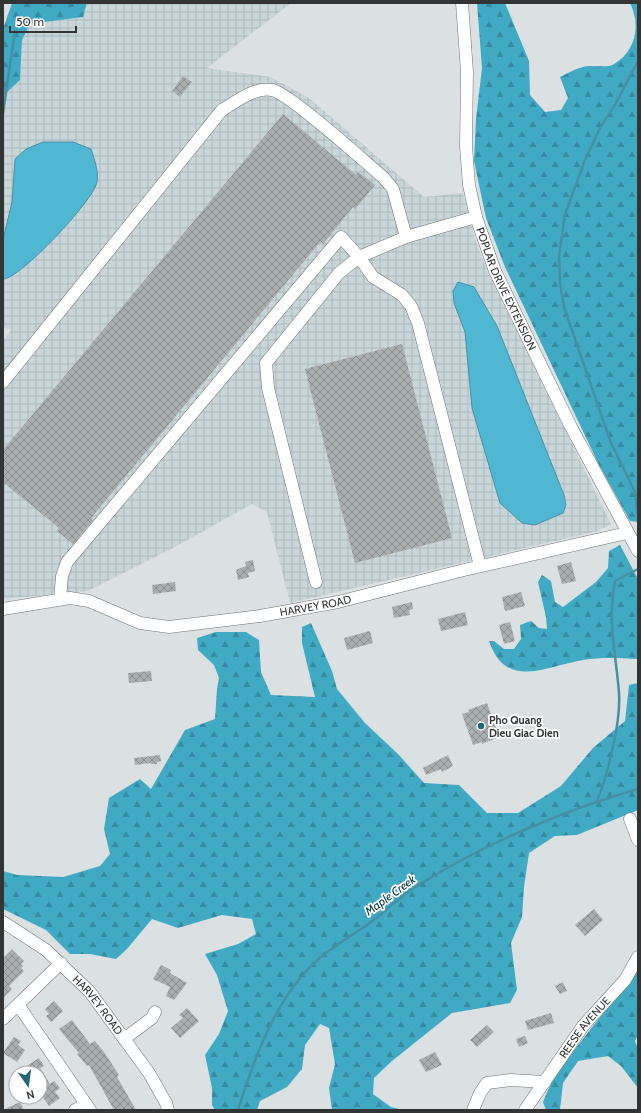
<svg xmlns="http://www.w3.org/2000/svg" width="641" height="1113" font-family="Cabin,sans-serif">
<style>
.industrial{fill:url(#industrial-grid)}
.forest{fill:url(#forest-firs)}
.water{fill:#50b7d3;stroke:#4790a4}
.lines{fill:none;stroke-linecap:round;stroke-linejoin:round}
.stream{stroke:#4790a4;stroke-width:2.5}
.building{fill:url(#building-cross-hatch)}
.minor-casing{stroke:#6e7374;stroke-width:13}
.minor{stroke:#fff;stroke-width:12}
.poi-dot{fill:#226678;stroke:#fff;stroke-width:1.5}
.labels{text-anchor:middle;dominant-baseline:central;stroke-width:3.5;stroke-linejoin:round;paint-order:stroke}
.street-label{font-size:11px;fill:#333535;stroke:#fff}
.poi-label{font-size:11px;font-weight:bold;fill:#333535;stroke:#fff;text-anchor:start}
.water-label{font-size:12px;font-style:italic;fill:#043642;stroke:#fff}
</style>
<defs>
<pattern id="industrial-grid" width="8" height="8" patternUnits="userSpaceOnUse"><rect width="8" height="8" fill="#c8d6da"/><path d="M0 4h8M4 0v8" fill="none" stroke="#acb8bc"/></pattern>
<pattern id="forest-firs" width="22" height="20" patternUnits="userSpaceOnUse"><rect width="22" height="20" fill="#40aac5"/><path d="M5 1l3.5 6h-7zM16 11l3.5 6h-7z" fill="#368ba1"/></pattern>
<pattern id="building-cross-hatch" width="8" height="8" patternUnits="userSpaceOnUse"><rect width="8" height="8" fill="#a9aeaf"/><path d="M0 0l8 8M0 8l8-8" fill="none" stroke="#8a8e8f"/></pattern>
</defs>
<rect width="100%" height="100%" fill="#dbe1e2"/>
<path class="industrial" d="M87,3H291L207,68L271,77L309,98L424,197L463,193L475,239L485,265L611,524L598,531L290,603L267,512L252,504L173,548L88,591L3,599V341L11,330L3,327V113L6,93L20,80L22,40L30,24L83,17Z"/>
<path class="forest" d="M12,3H87L83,17L30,24L22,40L20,80L3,96V29Z
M477,3H505L529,61L530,95L545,112L561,110L568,98L560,77C568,73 575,69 583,67C592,64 606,69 614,64C636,51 641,25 630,3H638V522L630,521L599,465L505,267L486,218L474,161L476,119L482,68Z
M620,545L638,579V659C619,658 601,657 583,660C546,666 506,691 489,641H494L504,649H514L521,639L520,625L531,621L539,628L547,629L546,617L538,582L542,575L551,581L555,602L563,607L596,582L608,568L609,551Z
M311,623L332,671L337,689L365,723L398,754L424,783L459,785L487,813H518L561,786L593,748L625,721L629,685L638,683V810L577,835L555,836L529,853L524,887L522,917L511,943L517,990L510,1003L452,1013L392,1061L374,1078L373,1094L391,1107L403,1110H332L329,1088L335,1064L329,1028L320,1024L305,1045L302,1069L287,1087L260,1101L257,1110H215L212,1105V1088L205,1055L219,1034L228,1011L217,975L205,954L238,944L256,934L252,919L222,915L178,928L152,919L127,949L116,959L90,954H70L46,930L3,909V871L17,875L63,877L100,866L110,854L104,829L109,798L140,779L151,789L185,730L215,719L217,689L219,678L214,665L198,650L197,638L216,632H246L259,640L261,672L271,695L315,697L302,643V627Z
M638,963V1035L635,1041L638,1049V1088L621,1066L608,1056L578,1061L563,1083L560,1110H546L543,1102L554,1076L615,998Z"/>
<path class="water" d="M43,142H73L91,149C94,159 99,171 97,182C95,199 19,280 3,279V240L12,202L15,159L26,149Z
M458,282L474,287L497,326L564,495L566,505L563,513L535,525L522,523L500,503L472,408L465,332L454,303L453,291Z"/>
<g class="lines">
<path class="stream" d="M638,61L616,103L600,128L585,160L565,214L559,256L560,283L564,307L611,443L635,492L638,515
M3,113L15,31
M597,801C608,773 621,723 619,693C616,653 607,622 615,581L638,569
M238,1110C253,1063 269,1016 301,977C319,955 343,941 367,925C384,913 399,897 417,886C481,845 565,810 638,789"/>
</g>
<path class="building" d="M183,76L192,82L180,97L172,91Z
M283,114L356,175L358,172L375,185L355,209L353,207L323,244L320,242L91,518L93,520L73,544L57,531L59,528L3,482V450Z
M402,344L452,538L355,563L305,369Z
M253,560L255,571L248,573L249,577L238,580L236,570L246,566L245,562Z
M571,562L576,581L562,584L557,566Z
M175,582L176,591L153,594L152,585Z
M521,592L525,606L505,611L502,597Z
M412,602L413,609L409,610L410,615L394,618L392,607Z
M465,612L468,625L441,631L438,619Z
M510,622L515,641L504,644L499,625Z
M370,631L373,643L347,650L344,638Z
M151,671L152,681L129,683L128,673Z
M487,703L499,737L482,744V742L473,745L462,714L469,712L468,710Z
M160,755L161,761L157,762V764H151L150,763L135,765L134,758Z
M448,755L453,766L442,772L441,769L426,775L423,768Z
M594,909L603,920L585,936L575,925Z
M12,949L24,961L21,964L23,966L21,968L24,971L9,986L12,989L3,998V958Z
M161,965L171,970L170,973L187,983L174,1000L166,996L170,987L153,979Z
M563,982L567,991L560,994L555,986Z
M54,1001L63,1011L51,1022L46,1016L49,1014L45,1009Z
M187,1008L199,1021L180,1038L171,1028L183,1018L179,1015Z
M551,1013L554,1023L528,1030L525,1021Z
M72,1020L90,1044L95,1041L104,1052L119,1075L117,1077L136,1110H114L89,1065L87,1066L77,1054L79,1053L59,1029Z
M487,1025L494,1032L477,1047L470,1040Z
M525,1036L528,1043L519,1047L516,1039Z
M14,1037L21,1041L18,1045L25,1050L17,1062L3,1053Z
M435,1052L442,1065L426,1072L419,1060Z
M39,1058L44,1066L40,1068L50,1084L54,1081L60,1088L55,1092L60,1098L49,1106L40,1093V1073H16Z
M20,1102L24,1110H3Z"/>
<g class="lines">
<g class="minor-casing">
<g id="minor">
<path id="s1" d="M462,3L467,72L466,146L469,185L476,217L495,271L570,425L638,551"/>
<path d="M3,382L222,110C237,101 254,87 272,90C289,93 365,162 383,177L393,189L406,237"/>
<path d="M316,582L268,388L266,363L339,273L359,257L373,277L402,295L411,306L418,323L480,566"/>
<path d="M60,599L62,576L67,562L341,237L359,257L406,237L476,217"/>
<path id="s2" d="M3,609L70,598L89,601L140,623L169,627L260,616L338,602L464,570L627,533"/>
<path d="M630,819L638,840"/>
<path id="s3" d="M3,922L46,950L90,992L149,1073L166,1103L168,1110"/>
<path d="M19,1006L90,1110"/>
<path d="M3,1019L61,963"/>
<path d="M124,1039L152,1018L155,1012"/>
<path d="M75,1110L86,1104"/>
<path d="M473,1110L480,1093L487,1083L511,1080L545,1082"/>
<path id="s4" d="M525,1110L583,1026L625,980L638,957"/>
</g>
</g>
<use href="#minor" class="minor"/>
</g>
<circle class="poi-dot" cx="481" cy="726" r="4"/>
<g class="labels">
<g class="street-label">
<text stroke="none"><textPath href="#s1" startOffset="293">POPLAR DRIVE EXTENSION</textPath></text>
<text stroke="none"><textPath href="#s2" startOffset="320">HARVEY ROAD</textPath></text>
<text stroke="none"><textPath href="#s3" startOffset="127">HARVEY ROAD</textPath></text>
<text stroke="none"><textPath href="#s4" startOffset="102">REESE AVENUE</textPath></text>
</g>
<g class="poi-label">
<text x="489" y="720">Pho Quang<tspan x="489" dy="13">Dieu Giac Dien</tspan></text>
</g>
<g class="water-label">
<text transform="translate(390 895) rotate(-36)">Maple Creek</text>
</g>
</g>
<rect width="641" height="1113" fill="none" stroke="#333535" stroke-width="8"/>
<g transform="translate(28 1085) rotate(166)"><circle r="19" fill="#ffffff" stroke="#adaeae"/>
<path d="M0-3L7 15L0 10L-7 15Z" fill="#226678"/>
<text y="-6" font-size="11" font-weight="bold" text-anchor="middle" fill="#333535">N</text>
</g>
<path d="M10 26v6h66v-6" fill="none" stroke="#333535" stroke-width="2"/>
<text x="16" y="26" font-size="12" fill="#333535" stroke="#ffffff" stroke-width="3" paint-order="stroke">50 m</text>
</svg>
